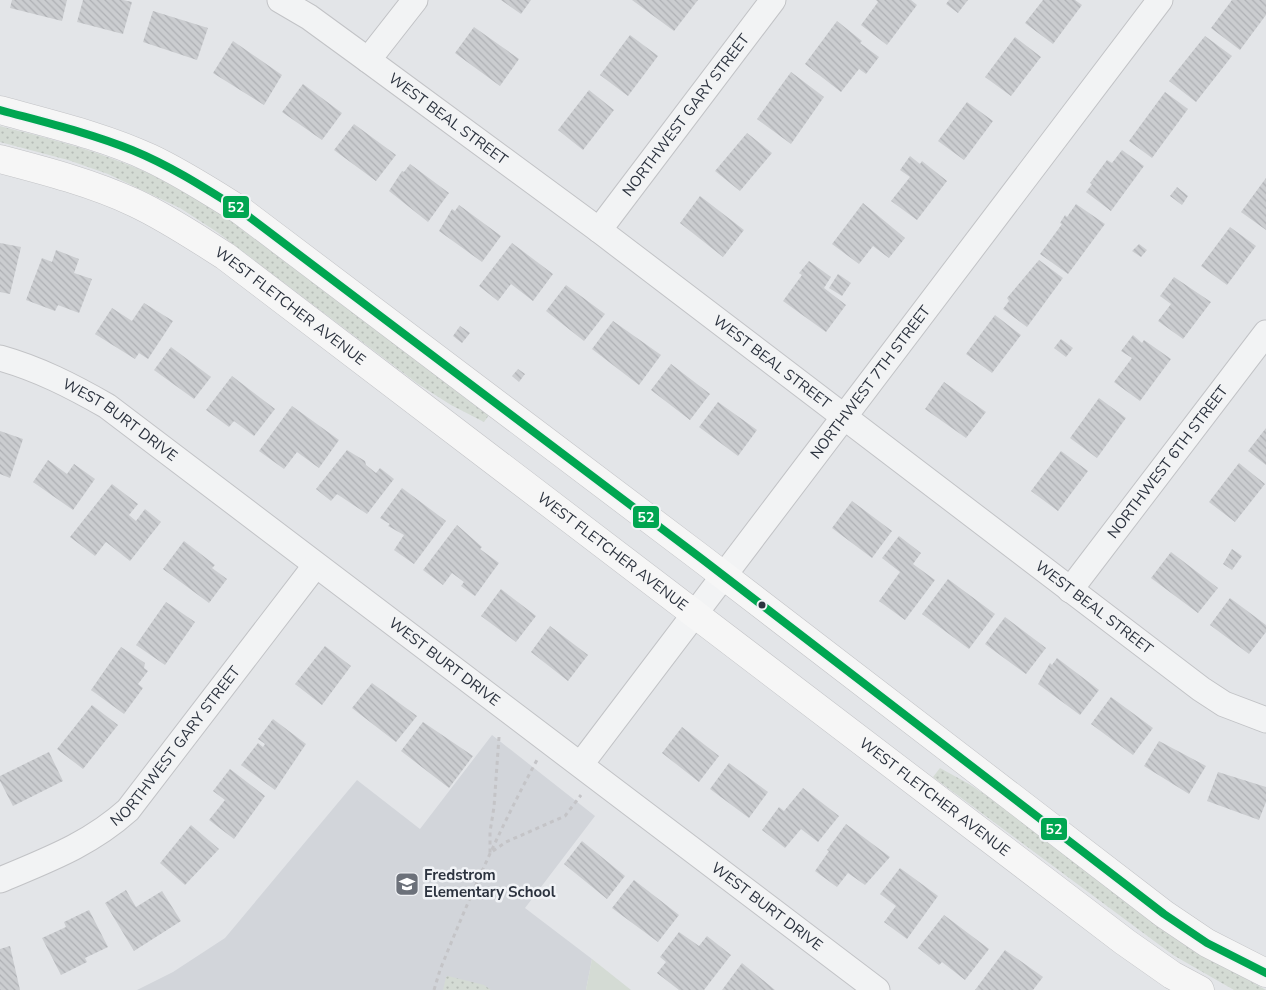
<svg xmlns="http://www.w3.org/2000/svg" width="1266" height="990" font-family="'Nunito Sans',sans-serif">
<style>
.built{fill:#d2d5da}
.grass{fill:url(#grass-dots)}
.green{fill:#d4dbd4}
.building{fill:url(#building-back-hatch)}
.lines{fill:none;stroke-linecap:round;stroke-linejoin:round}
.street-casing{stroke:#c2c3c6;stroke-width:27}
.secondary-casing{stroke:#c2c3c6;stroke-width:29}
.path{stroke:#c4c4c7;stroke-width:3;stroke-dasharray:4 4;stroke-linecap:butt}
.street{stroke:#f2f3f4;stroke-width:25}
.secondary{stroke:#f6f6f6;stroke-width:28}
.bus-1-casing{stroke:#f1f3f6;stroke-width:11}
.bus-1{stroke:#00a651;stroke-width:8}
.bus-dot{fill:#2c333f;stroke:#f1f3f6;stroke-width:2}
.labels{text-anchor:middle;dominant-baseline:central;stroke-width:5;stroke-linejoin:round;paint-order:stroke}
.street-label{font-size:15px;fill:#2c333f;stroke:#f1f3f6}
.poi-label{font-size:15px;font-weight:bold;fill:#2c333f;stroke:#f1f3f6;text-anchor:start}
.line-badge{stroke:#f1f3f6;stroke-width:2}
.badge-label{font-size:14px;text-anchor:middle;font-weight:bold;fill:#fff}
</style>
<defs>
<pattern id="grass-dots" width="8" height="8" patternUnits="userSpaceOnUse" patternTransform="scale(1.25)"><rect width="8" height="8" fill="#d4dbd4"/><path d="M2 2h.1M6 6h.1" fill="none" stroke="#b6bcb7" stroke-width="1.8" stroke-linecap="round"/></pattern>
<pattern id="building-back-hatch" width="6" height="6" patternUnits="userSpaceOnUse" patternTransform="scale(1.25)"><rect width="6" height="6" fill="#cbcdd0"/><path d="M-1 5l2 2M0 0l6 6M5-1l2 2" fill="none" stroke="#aeb0b4"/></pattern>
</defs>
<rect width="100%" height="100%" fill="#e3e5e8"/>
<path class="built" d="M492,735L595,816L525,908L592,959L586,990H137L173,972L225,938L357,780L420,829Z"/>
<path class="grass" d="M0,126C43,137 87,148 129,165C163,178 195,199 227,218L489,415L484,422L451,405L418,384L217,232L180,208L108,174L68,160L0,142Z
M940,768L969,784L999,804L1214,961L1266,990H1234L1173,955L933,777Z
M448,976L484,985L491,990H443L446,977Z"/>
<path class="green" d="M592,959L631,990H586Z"/>
<path class="building" d="M12,0H67L62,21L10,8Z
M83,0H123L132,2L123,34L77,22Z
M501,0H531L521,14Z
M632,0H698L674,31Z
M876,0H911L917,5L887,45L861,25L878,2Z
M949,0H968L958,13L946,4Z
M1043,0H1075L1082,5L1053,44L1025,23Z
M1232,0H1266V15L1240,50L1211,28Z
M153,11L208,28L197,60L143,42Z
M837,21L862,41L860,43L879,57L866,74L859,69L841,92L805,64Z
M474,27L519,59L500,86L455,53Z
M630,35L658,56L628,96L600,75Z
M1205,36L1232,56L1196,102L1169,81Z
M1015,37L1041,57L1011,96L985,77Z
M233,41L282,75L264,105L213,73Z
M791,72L824,97L791,144L757,119Z
M303,84L342,113L322,140L282,112Z
M589,90L614,110L583,150L558,130Z
M1165,92L1188,109L1152,158L1129,141Z
M967,102L993,121L964,160L938,141Z
M354,124L396,155L376,181L334,150Z
M747,133L772,153L740,191L715,171Z
M1122,150L1144,166L1111,211L1086,192L1092,184L1090,183L1107,160L1112,163Z
M910,156L920,164L922,161L947,181L917,220L891,201L910,177L900,170Z
M410,164L449,193L428,222L389,191L402,171L404,172Z
M1266,178V230L1241,212Z
M1177,187L1188,196L1182,205L1170,196Z
M700,196L744,230L723,257L680,223Z
M863,203L905,238L889,258L873,246L859,264L832,244Z
M1076,204L1105,224L1068,274L1040,254L1062,224L1060,223L1065,215L1067,217Z
M459,205L501,236L482,262L439,231L452,209L455,211Z
M1230,227L1256,246L1227,285L1201,266Z
M0,243L21,247L10,294L0,292Z
M512,243L553,274L533,301L511,284L498,301L479,286Z
M1139,244L1147,250L1141,257L1132,251Z
M56,250L79,259L74,273L92,279L79,313L58,305L55,311L26,300L42,258L52,262Z
M1039,260L1063,278L1027,327L1003,309L1009,301L1007,298Z
M809,261L831,277L824,288L846,305L826,332L783,301L802,275L799,273Z
M838,274L851,283L842,296L829,288Z
M1174,277L1211,302L1183,339L1158,321L1171,304L1160,296Z
M566,285L605,314L584,341L546,311Z
M144,303L173,321L148,359L139,353L135,359L95,334L112,308L132,321Z
M995,315L1021,335L992,373L966,354Z
M613,321L661,355L639,385L592,349Z
M460,326L470,333L462,343L453,336Z
M1133,335L1142,343L1144,340L1171,359L1140,401L1114,382L1132,358L1121,351Z
M1061,339L1073,348L1066,357L1054,348Z
M171,347L211,377L194,399L154,370Z
M671,364L710,394L690,420L651,390Z
M518,369L525,374L519,382L512,376Z
M232,376L275,409L254,436L234,421L229,427L206,410Z
M944,382L986,412L966,438L925,409Z
M1099,398L1126,418L1097,458L1070,438Z
M718,402L757,430L738,456L699,427Z
M292,406L339,440L319,468L297,452L284,469L259,451Z
M1266,428V465L1248,451Z
M0,431L23,439L10,478L0,474Z
M347,450L365,461L366,465L376,473L380,468L394,479L367,514L337,494L331,501L316,489Z
M1061,451L1088,471L1058,511L1031,491Z
M48,460L67,474L74,464L95,479L73,510L33,482Z
M1239,463L1265,484L1235,522L1209,502Z
M112,484L138,504L129,515L136,521L145,509L161,522L130,561L106,542L95,556L70,537Z
M402,488L446,521L414,564L394,550L404,535L388,526L390,524L380,518Z
M852,501L892,531L872,558L832,528Z
M457,525L482,547L480,549L499,563L475,596L461,586L464,582L452,573L443,585L423,570Z
M899,536L921,553L913,564L935,580L905,620L879,601L900,572L882,558Z
M184,541L215,565L212,568L227,579L209,603L163,569Z
M1232,549L1242,556L1232,570L1223,564Z
M1171,552L1218,588L1198,613L1151,578Z
M948,579L995,614L969,649L922,614Z
M501,589L536,616L516,642L481,616Z
M1230,598L1266,625V632L1249,654L1210,625Z
M166,602L195,622L165,665L136,645Z
M1005,617L1046,648L1026,674L985,644Z
M550,626L588,655L568,681L531,652Z
M325,646L351,666L322,705L295,684Z
M121,647L145,663L144,668L148,671L138,684L143,688L124,714L91,690Z
M1057,658L1099,690L1080,715L1038,684L1050,663L1052,665Z
M372,683L417,716L396,742L352,708Z
M1111,697L1153,728L1133,755L1091,724Z
M92,705L118,725L83,769L57,749Z
M273,719L306,744L275,790L241,765L258,743L263,747L265,744L258,739Z
M423,722L473,756L449,788L401,751Z
M682,727L719,756L699,782L662,753Z
M1159,741L1206,766L1189,794L1144,766Z
M49,752L63,781L13,806L0,781V776Z
M729,763L768,792L749,818L710,789Z
M230,769L265,796L234,839L209,820L225,800L213,791Z
M1218,772L1266,787V802L1259,820L1207,801Z
M803,788L839,816L818,842L801,829L785,848L762,830L779,807L784,811Z
M846,824L890,857L865,885L848,873L837,887L815,871L829,851L827,850Z
M191,825L219,849L185,885L160,863Z
M582,841L625,876L607,899L564,864Z
M900,868L938,896L907,939L884,922L896,906L880,894Z
M634,880L679,915L658,942L612,908Z
M126,890L136,907L162,891L181,921L134,951L105,903Z
M89,910L108,947L85,958L87,962L61,975L42,938L66,927L64,922Z
M944,915L989,949L965,980L942,962L939,965L918,948Z
M679,932L699,946L707,936L731,955L704,990H679L657,973L666,962L660,957Z
M10,946L20,990H0V949Z
M1005,950L1043,977L1033,990H975Z
M742,963L775,990H722Z"/>
<g class="lines">
<g class="street-casing">
<g id="street">
<path id="s1" d="M280,0L309,17L368,60L599,230L1201,689L1224,704L1266,720"/>
<path d="M368,60L415,0"/>
<path id="s2" d="M599,230L773,0"/>
<path id="s3" d="M0,358C39,369 72,386 107,406L877,990"/>
<path id="s4" d="M1070,590L1266,333"/>
<path id="s5" d="M581,764L1160,0"/>
<path id="s6" d="M0,880C47,860 89,845 128,810L315,566"/>
</g>
</g>
<g class="secondary-casing">
<g id="secondary">
<path d="M0,110C50,124 103,136 150,158C182,173 211,192 240,210L702,559L1164,914L1207,943L1266,973"/>
<path id="s7" d="M0,159C46,171 92,183 135,203C167,218 195,237 225,256L1125,942L1172,975L1200,990"/>
</g>
</g>
<path class="path" d="M499,737L494,807L490,832V853L506,842L565,816L581,795
M434,990L440,970C469,898 500,828 537,760"/>
<use href="#street" class="street"/>
<use href="#secondary" class="secondary"/>
<g class="bus-1-casing">
<path id="bus-1" d="M0,110C44,122 90,133 132,150C171,166 205,188 240,210L702,559L1164,914L1207,943L1266,973"/>
</g>
<use href="#bus-1" class="bus-1"/>
</g>
<defs>
<g id="school-square" transform="scale(1.25)"><rect x="-9" y="-9" width="18" height="18" rx="4" fill="#6c717a" stroke="#f1f3f6"/><path d="M0-5L7-2L0 1L-7-2ZM-4 1L0 2.5L4 1V4Q0 6-4 4Z" fill="#fff"/></g>
</defs>
<g fill-rule="evenodd">
<use href="#school-square" x="407" y="884"/>
</g>
<circle class="bus-dot" cx="762" cy="605" r="4.5"/>
<g class="labels">
<g class="street-label">
<text stroke="none"><textPath href="#s2" startOffset="144">NORTHWEST GARY STREET</textPath></text>
<text stroke="none"><textPath href="#s1" startOffset="206">WEST BEAL STREET</textPath></text>
<text stroke="none"><textPath href="#s7" startOffset="329">WEST FLETCHER AVENUE</textPath></text>
<text stroke="none"><textPath href="#s1" startOffset="611">WEST BEAL STREET</textPath></text>
<text stroke="none"><textPath href="#s5" startOffset="479">NORTHWEST 7TH STREET</textPath></text>
<text stroke="none"><textPath href="#s3" startOffset="136">WEST BURT DRIVE</textPath></text>
<text stroke="none"><textPath href="#s4" startOffset="161">NORTHWEST 6TH STREET</textPath></text>
<text stroke="none"><textPath href="#s7" startOffset="734">WEST FLETCHER AVENUE</textPath></text>
<text stroke="none"><textPath href="#s1" startOffset="1016">WEST BEAL STREET</textPath></text>
<text stroke="none"><textPath href="#s3" startOffset="541">WEST BURT DRIVE</textPath></text>
<text stroke="none"><textPath href="#s6" startOffset="226">NORTHWEST GARY STREET</textPath></text>
<text stroke="none"><textPath href="#s7" startOffset="1139">WEST FLETCHER AVENUE</textPath></text>
<text stroke="none"><textPath href="#s3" startOffset="946">WEST BURT DRIVE</textPath></text>
</g>
<g class="poi-label">
<text x="424" y="875">Fredstrom<tspan x="424" dy="17">Elementary School</tspan></text>
</g>
</g>
<g class="line-badge">
<rect x="222" y="195" width="28" height="24" rx="5" fill="#00a651"/>
<rect x="632" y="505" width="28" height="24" rx="5" fill="#00a651"/>
<rect x="1040" y="817" width="28" height="24" rx="5" fill="#00a651"/>
</g>
<g class="badge-label">
<text x="236" y="212">52</text>
<text x="646" y="522">52</text>
<text x="1054" y="834">52</text>
</g>
</svg>
